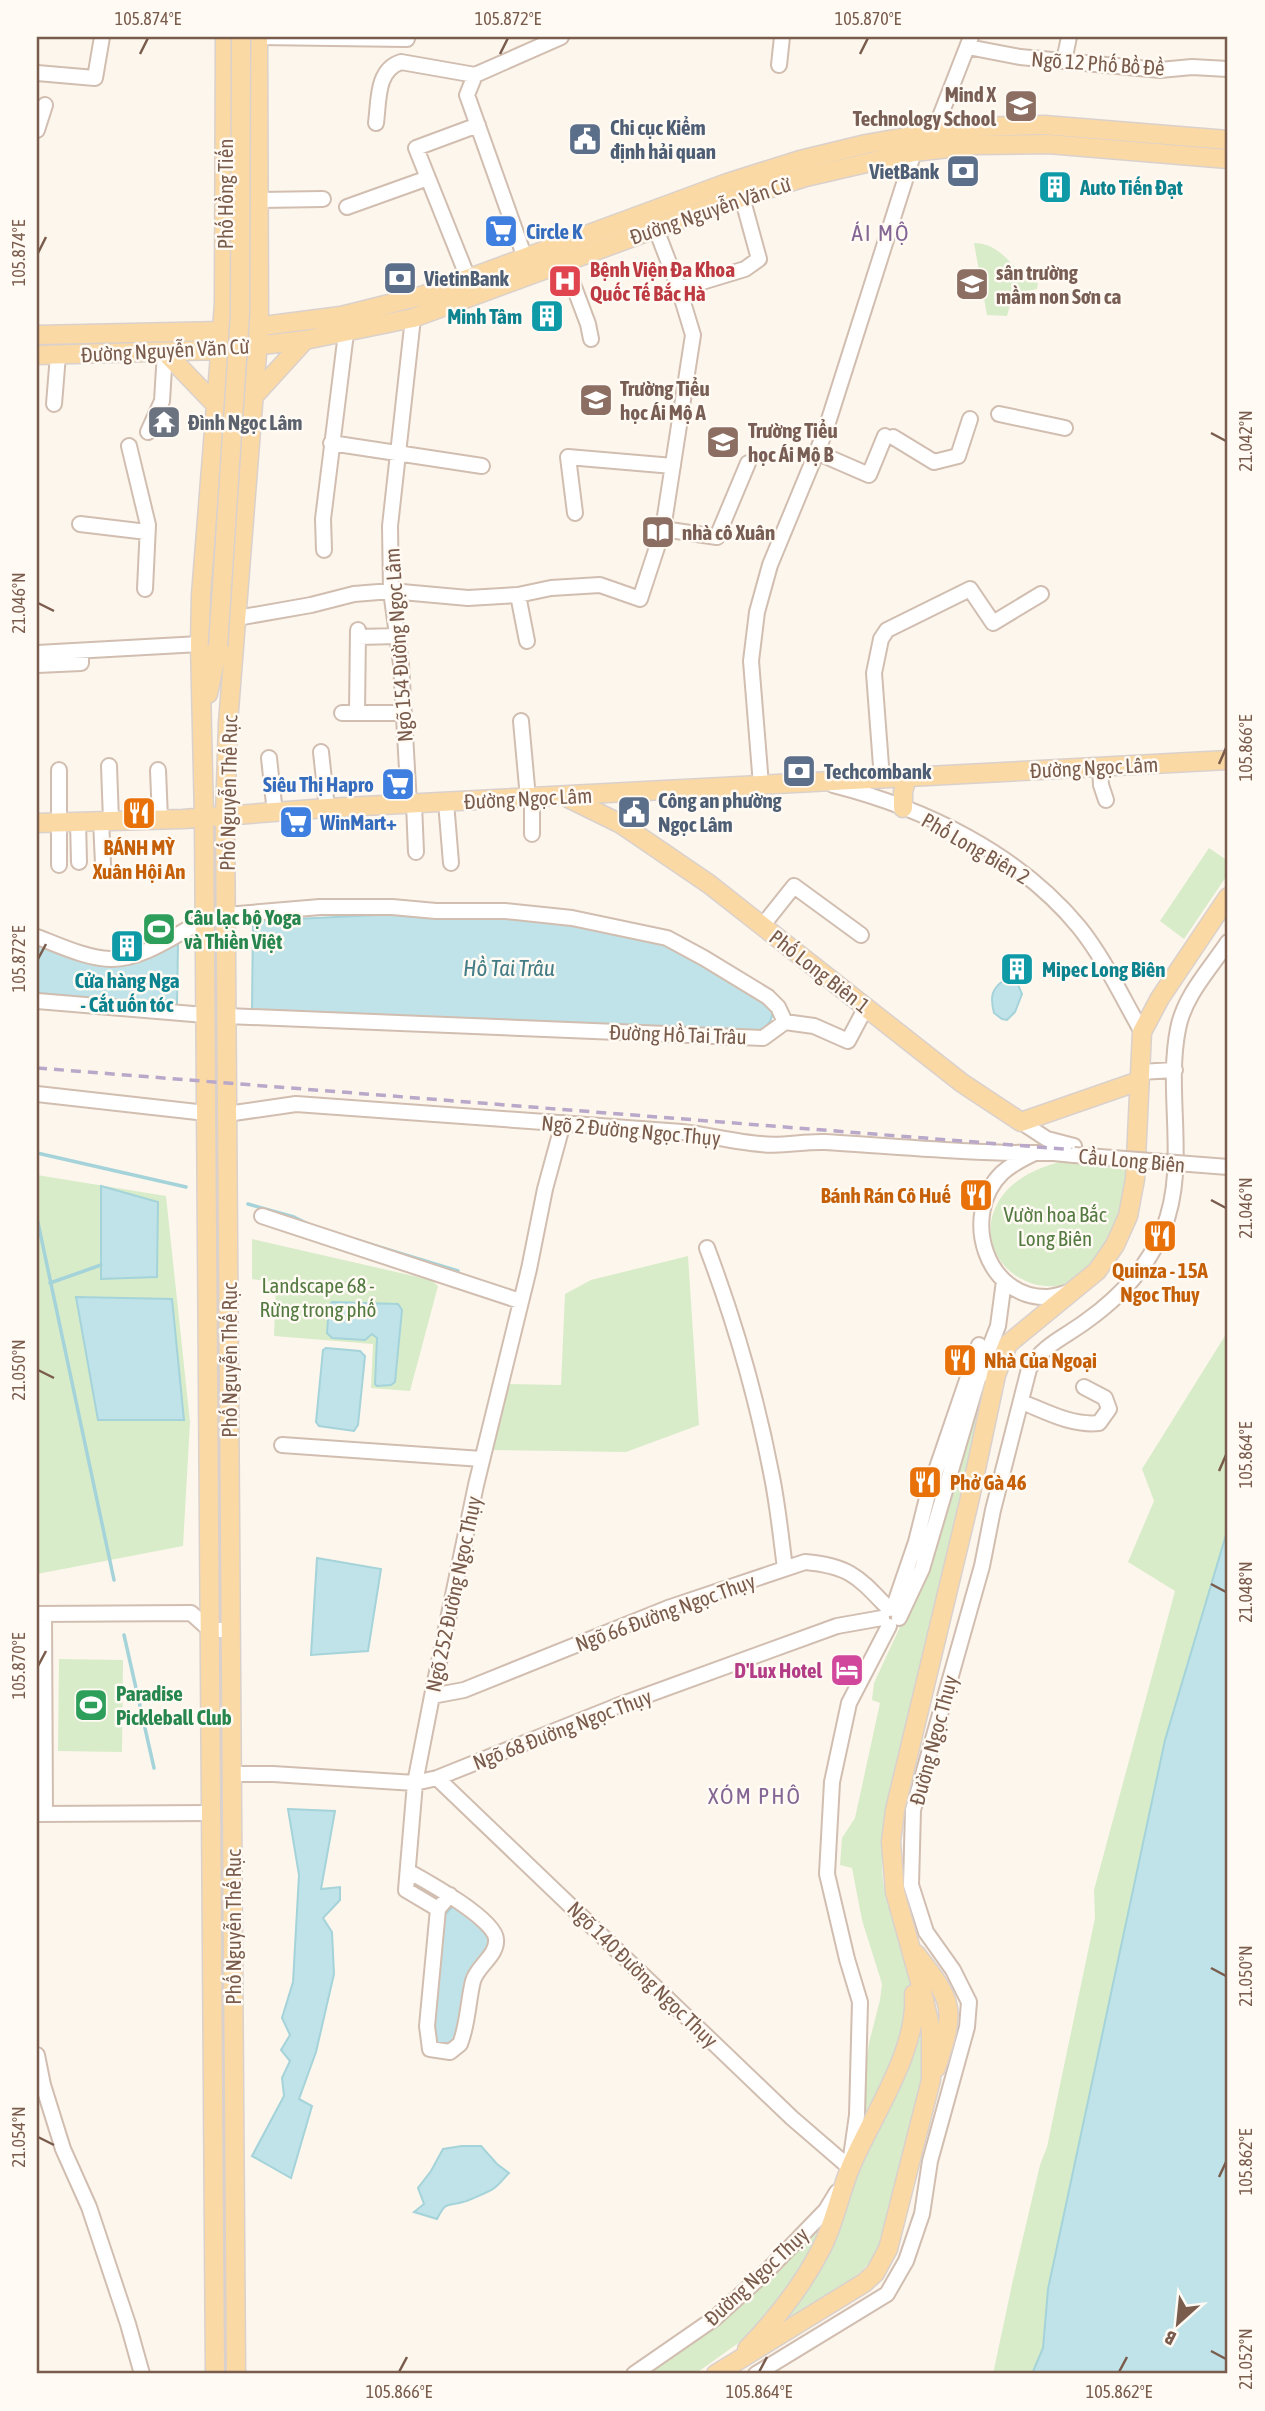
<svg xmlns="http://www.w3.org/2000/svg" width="1265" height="2411" font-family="'Asap Condensed',sans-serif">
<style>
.green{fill:#d8ecc9}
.water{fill:#bfe3e8;stroke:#a5d3da;stroke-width:2}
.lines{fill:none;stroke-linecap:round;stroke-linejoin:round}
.stream{stroke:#a5d3da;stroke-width:3.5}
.minor-casing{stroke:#d1beb0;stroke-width:18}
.major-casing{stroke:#dad1cd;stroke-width:21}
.minor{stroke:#fff;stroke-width:14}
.major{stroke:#fbd9a5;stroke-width:18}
.rail{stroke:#b9a8c9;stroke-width:3.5;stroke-dasharray:10 7;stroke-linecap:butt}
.minor-bridge-casing{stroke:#d1beb0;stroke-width:18;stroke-linecap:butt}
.major-bridge-casing{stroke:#dad1cd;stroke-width:21;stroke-linecap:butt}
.minor-bridge{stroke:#fff;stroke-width:14}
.major-bridge{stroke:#fbd9a5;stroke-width:18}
.ticks{fill:none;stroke:#7a5c4d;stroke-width:2.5}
.labels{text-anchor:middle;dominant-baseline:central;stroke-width:5;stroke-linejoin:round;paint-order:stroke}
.street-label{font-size:21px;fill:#7a5c4d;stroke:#fffaf3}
.education-label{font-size:21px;font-weight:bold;fill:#785e54;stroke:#fffaf3;text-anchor:start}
.service-label{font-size:21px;font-weight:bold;fill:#4e5e75;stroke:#fffaf3;text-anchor:start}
.culture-label{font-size:21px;font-weight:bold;fill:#0d838f;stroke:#fffaf3;text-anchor:start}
.shop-label{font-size:21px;font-weight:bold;fill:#366cbe;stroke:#fffaf3;text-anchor:start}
.health-label{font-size:21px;font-weight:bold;fill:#be3a42;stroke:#fffaf3;text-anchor:start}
.worship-label{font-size:21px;font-weight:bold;fill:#5b616d;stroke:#fffaf3;text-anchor:start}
.food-label{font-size:21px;font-weight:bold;fill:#c56008;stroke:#fffaf3}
.leisure-label{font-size:21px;font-weight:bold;fill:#27864d;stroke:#fffaf3;text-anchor:start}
.park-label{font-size:21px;fill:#537a41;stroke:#fffaf3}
.hotel-label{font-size:21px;font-weight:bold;fill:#b23c85;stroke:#fffaf3;text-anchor:end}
.neighbourhood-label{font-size:23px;letter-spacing:2px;fill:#846695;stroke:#fffaf3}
.water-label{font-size:23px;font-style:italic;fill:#437c86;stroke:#fffaf3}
.neatline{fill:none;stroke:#7a5c4d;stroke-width:2.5}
.ticks-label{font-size:18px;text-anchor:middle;fill:#7a5c4d}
</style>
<rect width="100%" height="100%" fill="#fdf6ec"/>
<path class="green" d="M974,243C1004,243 1013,274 1038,283L1037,289L1013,294L1007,316L987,315Z
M1209,848L1228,861V874L1184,939L1160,921Z
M213,937L218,942L222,1474H220L217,1467Z
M1071,1159L1132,1165L1115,1245L1070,1286C1059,1286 1048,1287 1037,1285C991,1273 975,1224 1008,1189C1025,1172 1049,1164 1071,1159Z
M37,1175L166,1196L190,1422L183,1546L37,1574Z
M252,1239L431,1280L438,1286L410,1391L371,1388L373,1344L274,1336L276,1283L252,1279Z
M688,1256L699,1425L626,1452L489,1450L504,1384L561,1385L565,1294L591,1280Z
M1228,1331V1528L1165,1740L1048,2289L1043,2348L1032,2374H993L1013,2280L1040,2165L1047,2147L1095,1918L1094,1890L1175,1591L1128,1562L1154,1501L1142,1469Z
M984,1380L987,1382L884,1817C883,1840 880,1864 884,1887C891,1922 911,1956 911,1992C912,2022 878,2092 865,2124L858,2121L869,2043L880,2000L882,1984L862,1920L852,1868L840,1865L842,1838L855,1818L880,1703L872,1700L874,1683L912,1601Z
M59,1659L123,1660L122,1752L58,1751Z
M219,1752H221L224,1759L229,2374H223Z
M922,2011L925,2074L885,2234C881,2241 879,2248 875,2255C855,2285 811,2307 780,2325L833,2235Z
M830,2212L794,2284L751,2334L695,2374H646L712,2329Z"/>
<path class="water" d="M418,913L528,916L662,940L749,989L773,1012C771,1024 766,1028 754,1033L252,1010L253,921Z
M37,940L74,954L160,952L178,944L177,1005L37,993Z
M1006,979L1017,982L1022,994L1015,1012L1007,1020L1002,1019L994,1013C990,997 991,988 1006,979Z
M101,1186L158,1202L157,1277L101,1279Z
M76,1297L172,1299L184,1420H98Z
M332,1302L398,1304L402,1310L395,1382L391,1385L377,1386L375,1384L377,1338L372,1334L365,1340L332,1338L327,1333L329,1305Z
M326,1348L360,1351L365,1356L358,1425L354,1431L319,1426L316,1422L323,1350Z
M1228,1528V2374H1032L1043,2348L1048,2289L1165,1740Z
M317,1558L381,1569L368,1651L311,1655Z
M288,1809L335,1811L321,1889L340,1887V1900L323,1918L332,1932L334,1974L316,2052L299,2099L312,2106L291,2178L252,2156L284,2096L282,2078L290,2061L281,2050L290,2035L282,2018L293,1982L299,1875Z
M459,1906L491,1937L460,2035L451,2047L433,2043L437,1971L443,1917L452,1907Z
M462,2146H481L497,2164L509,2173C504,2178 499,2185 493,2189C492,2190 466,2202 463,2202C446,2207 447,2200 437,2219L414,2212L424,2204L418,2188L431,2171L443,2149Z"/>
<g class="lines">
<path class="stream" d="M37,1153L186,1187
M248,1204L294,1217L312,1226
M37,1218L114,1580
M353,1239L458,1271
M50,1283L101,1265
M124,1635L154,1768"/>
<g class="minor-casing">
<path id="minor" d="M258,37L407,39
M968,47L1020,57L1160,70L1192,67L1228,69
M1064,61L1069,37
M779,65L782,37
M37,73L95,78L102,37
M475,75L467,95L525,258
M376,123C379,101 376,70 401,62L475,75L561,37
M37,130L45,105
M934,132L971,37
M260,200L323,199
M347,207L428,178
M565,263L588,324L591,339
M468,278L416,148L478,125
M679,289L745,269L759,259L742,197
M54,404L58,355
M999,414L1065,428
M148,432L162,401L165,352
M893,437L934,462L958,456L970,419
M331,443L482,466
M129,446L148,525L145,589
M816,452L869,475L885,436
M575,513L568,457L673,466
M80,524L147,532
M663,529L717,537L748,463
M324,550L323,519L346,333
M518,595L527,641
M237,618L311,605L354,594L391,591L468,598L518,595L551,588L600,585L640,599L663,529L693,335L679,289L656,229
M358,637L398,636
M37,653L200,644
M37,665L81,663V652
M342,713H404
M357,713L358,630
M521,721L528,798
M321,752L327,808
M269,758L275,813
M109,766L111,820
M1100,767L1101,785L1106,800
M158,770L160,819
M882,779L874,673L881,639L887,630L970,589L993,623L1041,594
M761,785L751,661L757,612L770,565L825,432L914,152
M833,785C924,808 1018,853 1079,927C1104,958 1122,997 1142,1032
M532,798V834
M446,802L451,863
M409,804L401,664L391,591L390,526L413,318
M414,804L416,852
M101,820L103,864
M78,821L79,862
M59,865V770
M226,915L320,907H392L436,911H505L572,918L667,938L704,958L768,997L778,1007L785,1022
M763,925L794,886L861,935
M37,937C59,945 85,958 110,959C143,960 176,934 204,920
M37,1001L205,1015
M227,1016L763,1038L785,1022
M785,1022L814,1026L848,1041L866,1007
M1139,1072L1175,1070
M37,1094L206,1113
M227,1114L296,1104L682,1132C709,1135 734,1142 761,1144C782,1147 803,1141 825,1142C901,1147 978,1154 1054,1153L1074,1155
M1021,1122L1047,1139L1074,1146
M1035,1153C1024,1158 1011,1165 1002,1173C960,1214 985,1300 1049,1297C1055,1296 1063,1294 1070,1292
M262,1216L520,1301
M707,1248C735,1322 757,1399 772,1477C778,1507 781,1538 785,1568
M980,1372L998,1326L1004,1281
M1022,1402C1047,1412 1072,1426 1099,1423L1109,1409L1105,1398L1084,1387
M282,1445L482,1459
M893,1609L916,1542L928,1494L979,1345
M37,1614L191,1613L210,1630H231
M44,1614L45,1814
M899,1618L922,1569L980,1372L996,1375
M432,1696L464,1690L668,1608L805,1562C851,1566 859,1578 889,1609
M232,1774H273L415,1783L437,1778L617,1706L837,1626L882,1618
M437,1778L792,2118L850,2168
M38,1814L211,1813
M408,1871C426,1881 495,1919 496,1939C498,1955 477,1966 473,1981C468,2001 468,2024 460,2044L450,2052L430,2049L427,2026L438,1909L450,1895
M438,1909L406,1890L415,1783L432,1696L476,1485L529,1269L545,1189L563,1123
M37,2055L43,2085L63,2149L89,2207L128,2324L142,2374
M851,2157L857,2115L860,2002L847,1959L827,1874L832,1782L849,1703L889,1626
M634,2374L715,2318L768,2270L826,2210L837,2192
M756,2374L887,2294L906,2261L922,2214L930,2161L967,2027L969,2002L953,1970L926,1932L911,1885L913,1810L982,1566L993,1510L1029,1369C1043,1345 1063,1338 1085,1322C1119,1298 1147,1269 1163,1230C1189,1166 1165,1095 1178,1029C1184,996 1210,969 1228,942"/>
</g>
<g class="major-casing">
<path id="major" d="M37,335L222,331L341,316L421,296L727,183L800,160L866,144L934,132L975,127L1044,125L1228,140
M165,352L216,405
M37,355L220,350L305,340L413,318L742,197L806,177L914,152L975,145L1048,144L1228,159
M254,396L305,340
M208,694L218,646
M568,798L621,824L709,884L962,1083L1021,1122L1139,1081
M903,808V792L907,777
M37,823L183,819L327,808L1228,760
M916,1954C954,2002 956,2009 936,2068
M747,2349C775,2320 802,2286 820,2251C835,2224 839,2194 851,2166C873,2114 918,2051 914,1994
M215,2374L204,817L200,644L201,595L224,304L225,37
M236,2374L225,816L228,723L259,328L258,37
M716,2374L864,2283L875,2273L888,2249L931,2080V2031L920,1982L895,1892L891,1842L895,1810L969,1502L996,1375L1008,1344L1097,1271L1115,1245L1128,1216L1135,1179L1142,1032L1160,998L1228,897"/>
</g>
<use href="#minor" class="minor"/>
<use href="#major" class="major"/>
<path class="rail" d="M37,1068L1228,1162"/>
<g class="minor-bridge-casing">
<path id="minor-bridge" d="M1074,1155L1228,1167"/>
</g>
<g class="major-bridge-casing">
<path id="major-bridge" d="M218,646L240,314L241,37"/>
</g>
<use href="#minor-bridge" class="minor-bridge"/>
<use href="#major-bridge" class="major-bridge"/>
</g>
<path class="ticks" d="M140,54L148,38M500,54L508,38M860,54L868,38M38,253L46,237M1211,433L1226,441M38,603L54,611M1219,764L1226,748M38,959L46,944M1211,1200L1226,1208M38,1370L54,1378M1219,1471L1226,1455M1211,1584L1226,1592M38,1666L46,1651M1211,1968L1226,1976M38,2137L54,2145M1219,2177L1226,2162M1211,2351L1226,2359M399,2372L407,2357M759,2372L767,2357M1119,2372L1127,2357"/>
<defs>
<g id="school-square" transform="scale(1.75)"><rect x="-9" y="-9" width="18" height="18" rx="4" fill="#8d6e63" stroke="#fffaf3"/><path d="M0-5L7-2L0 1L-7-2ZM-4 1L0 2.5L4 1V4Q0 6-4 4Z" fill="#fff"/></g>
<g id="civic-square" transform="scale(1.75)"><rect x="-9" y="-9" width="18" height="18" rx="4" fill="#5c6f8a" stroke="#fffaf3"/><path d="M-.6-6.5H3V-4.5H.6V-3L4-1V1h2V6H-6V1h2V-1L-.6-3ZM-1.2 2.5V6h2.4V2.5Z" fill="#fff"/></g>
<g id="bank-square" transform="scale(1.75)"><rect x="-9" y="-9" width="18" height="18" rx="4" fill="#5c6f8a" stroke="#fffaf3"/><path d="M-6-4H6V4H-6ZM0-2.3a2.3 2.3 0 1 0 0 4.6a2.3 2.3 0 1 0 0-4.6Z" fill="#fff"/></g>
<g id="building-square" transform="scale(1.75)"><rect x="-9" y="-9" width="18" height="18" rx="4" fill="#0f9aa8" stroke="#fffaf3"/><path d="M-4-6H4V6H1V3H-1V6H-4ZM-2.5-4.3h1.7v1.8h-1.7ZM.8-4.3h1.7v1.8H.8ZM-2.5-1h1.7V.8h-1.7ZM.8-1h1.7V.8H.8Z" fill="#fff"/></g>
<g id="supermarket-square" transform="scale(1.75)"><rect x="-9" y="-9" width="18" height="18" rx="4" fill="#3f7fe0" stroke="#fffaf3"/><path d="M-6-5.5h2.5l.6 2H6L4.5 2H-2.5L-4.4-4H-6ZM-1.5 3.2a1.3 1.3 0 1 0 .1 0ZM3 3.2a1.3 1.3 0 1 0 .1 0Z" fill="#fff"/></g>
<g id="hospital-square" transform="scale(1.75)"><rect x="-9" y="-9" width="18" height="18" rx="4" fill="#e0444e" stroke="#fffaf3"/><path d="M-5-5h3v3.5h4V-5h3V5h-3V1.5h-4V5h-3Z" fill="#fff"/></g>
<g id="temple-square" transform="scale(1.75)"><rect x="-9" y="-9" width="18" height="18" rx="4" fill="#6b7280" stroke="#fffaf3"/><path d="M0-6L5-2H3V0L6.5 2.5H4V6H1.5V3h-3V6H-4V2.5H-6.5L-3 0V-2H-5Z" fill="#fff"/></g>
<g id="library-square" transform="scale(1.75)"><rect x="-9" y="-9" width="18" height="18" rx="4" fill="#8d6e63" stroke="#fffaf3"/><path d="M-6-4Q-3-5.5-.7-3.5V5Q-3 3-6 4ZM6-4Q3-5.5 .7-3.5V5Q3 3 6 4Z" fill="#fff"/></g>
<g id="restaurant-square" transform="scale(1.75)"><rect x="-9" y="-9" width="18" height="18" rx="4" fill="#e8710a" stroke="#fffaf3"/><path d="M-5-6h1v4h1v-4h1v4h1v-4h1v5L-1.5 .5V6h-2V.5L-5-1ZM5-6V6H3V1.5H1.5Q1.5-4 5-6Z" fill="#fff"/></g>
<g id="stadium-square" transform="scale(1.75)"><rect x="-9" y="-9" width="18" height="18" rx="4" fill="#2e9e5b" stroke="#fffaf3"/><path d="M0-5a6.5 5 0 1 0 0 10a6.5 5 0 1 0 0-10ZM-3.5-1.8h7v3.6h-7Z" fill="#fff"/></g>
<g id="hotel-square" transform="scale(1.75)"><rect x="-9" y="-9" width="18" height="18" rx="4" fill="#d1479c" stroke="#fffaf3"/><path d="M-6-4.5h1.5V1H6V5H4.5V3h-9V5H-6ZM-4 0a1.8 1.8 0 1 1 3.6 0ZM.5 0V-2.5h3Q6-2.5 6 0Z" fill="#fff"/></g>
</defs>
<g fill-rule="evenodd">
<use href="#school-square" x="1021" y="106"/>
<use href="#civic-square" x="585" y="139"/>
<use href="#bank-square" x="963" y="171"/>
<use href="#building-square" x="1055" y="187"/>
<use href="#supermarket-square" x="501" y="231"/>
<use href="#bank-square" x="400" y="278"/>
<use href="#hospital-square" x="565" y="281"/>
<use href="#school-square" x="972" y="284"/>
<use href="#building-square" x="547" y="316"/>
<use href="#school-square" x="596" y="400"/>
<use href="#temple-square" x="164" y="422"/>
<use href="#school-square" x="723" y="442"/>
<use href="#library-square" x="658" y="532"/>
<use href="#bank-square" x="799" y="771"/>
<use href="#supermarket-square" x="398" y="784"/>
<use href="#civic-square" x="634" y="812"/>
<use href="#restaurant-square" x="139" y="813"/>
<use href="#supermarket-square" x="296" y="822"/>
<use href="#stadium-square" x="159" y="929"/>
<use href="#building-square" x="127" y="946"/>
<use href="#building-square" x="1017" y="969"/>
<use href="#restaurant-square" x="976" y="1195"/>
<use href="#restaurant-square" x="1160" y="1236"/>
<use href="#restaurant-square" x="960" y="1360"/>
<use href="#restaurant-square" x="925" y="1482"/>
<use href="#hotel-square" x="847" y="1670"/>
<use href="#stadium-square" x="91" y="1705"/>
</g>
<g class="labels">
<g class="street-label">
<text transform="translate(1098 63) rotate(4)">Ngõ 12 Phố Bồ Đề</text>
<text transform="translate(225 194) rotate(-90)">Phố Hồng Tiến</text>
<text transform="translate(710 210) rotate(-19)">Đường Nguyễn Văn Cừ</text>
<text transform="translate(165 350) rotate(-3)">Đường Nguyễn Văn Cừ</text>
<text transform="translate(398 645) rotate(-94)">Ngõ 154 Đường Ngọc Lâm</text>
<text transform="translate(1094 767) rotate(-3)">Đường Ngọc Lâm</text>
<text transform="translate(228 793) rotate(-89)">Phố Nguyễn Thế Rục</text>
<text transform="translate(528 798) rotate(-3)">Đường Ngọc Lâm</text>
<text transform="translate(976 848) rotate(30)">Phố Long Biên 2</text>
<text transform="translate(820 971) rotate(38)">Phố Long Biên 1</text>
<text transform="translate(678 1034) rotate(2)">Đường Hồ Tai Trâu</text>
<text transform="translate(631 1130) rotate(5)">Ngõ 2 Đường Ngọc Thụy</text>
<text transform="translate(1132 1160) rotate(5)">Cầu Long Biên</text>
<text transform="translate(229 1360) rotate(-90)">Phố Nguyễn Thế Rục</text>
<text transform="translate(453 1594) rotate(-78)">Ngõ 252 Đường Ngọc Thụy</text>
<text transform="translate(665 1612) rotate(-20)">Ngõ 66 Đường Ngọc Thụy</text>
<text transform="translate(562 1729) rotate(-21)">Ngõ 68 Đường Ngọc Thụy</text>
<text transform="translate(933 1740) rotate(-75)">Đường Ngọc Thụy</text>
<text transform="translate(233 1927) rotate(-90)">Phố Nguyễn Thế Rục</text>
<text transform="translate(643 1974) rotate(44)">Ngõ 140 Đường Ngọc Thụy</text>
<text transform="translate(756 2276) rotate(-43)">Đường Ngọc Thụy</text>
</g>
<g class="education-label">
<text x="996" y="94" text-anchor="end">Mind X<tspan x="996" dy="24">Technology School</tspan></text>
<text x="996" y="272">sân trường<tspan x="996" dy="24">mầm non Sơn ca</tspan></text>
<text x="620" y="388">Trường Tiểu<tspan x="620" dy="24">học Ái Mộ A</tspan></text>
<text x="748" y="430">Trường Tiểu<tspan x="748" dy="24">học Ái Mộ B</tspan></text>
<text x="682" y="532">nhà cô Xuân</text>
</g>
<g class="service-label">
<text x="610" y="127">Chi cục Kiểm<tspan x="610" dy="24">định hải quan</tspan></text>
<text x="939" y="171" text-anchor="end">VietBank</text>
<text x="424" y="278">VietinBank</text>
<text x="824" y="771">Techcombank</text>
<text x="658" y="800">Công an phường<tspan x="658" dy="24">Ngọc Lâm</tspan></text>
</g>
<g class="culture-label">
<text x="1080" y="187">Auto Tiến Đạt</text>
<text x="522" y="316" text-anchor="end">Minh Tâm</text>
<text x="1042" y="969">Mipec Long Biên</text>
<text x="127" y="980" text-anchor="middle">Cửa hàng Nga<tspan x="127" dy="24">- Cắt uốn tóc</tspan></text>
</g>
<g class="shop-label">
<text x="526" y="231">Circle K</text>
<text x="374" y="784" text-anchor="end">Siêu Thị Hapro</text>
<text x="320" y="822">WinMart+</text>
</g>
<g class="health-label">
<text x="590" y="269">Bệnh Viện Đa Khoa<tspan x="590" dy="24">Quốc Tế Bắc Hà</tspan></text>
</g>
<g class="worship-label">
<text x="188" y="422">Đình Ngọc Lâm</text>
</g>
<g class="food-label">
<text x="139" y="847">BÁNH MỲ<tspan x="139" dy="24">Xuân Hội An</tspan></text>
<text x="951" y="1195" text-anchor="end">Bánh Rán Cô Huế</text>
<text x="1160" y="1270">Quinza - 15A<tspan x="1160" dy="24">Ngoc Thuy</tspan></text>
<text x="984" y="1360" text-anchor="start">Nhà Của Ngoại</text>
<text x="950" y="1482" text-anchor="start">Phở Gà 46</text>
</g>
<g class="leisure-label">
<text x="184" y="917">Câu lạc bộ Yoga<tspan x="184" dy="24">và Thiền Việt</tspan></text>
<text x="116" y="1693">Paradise<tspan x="116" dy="24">Pickleball Club</tspan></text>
</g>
<g class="park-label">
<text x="1055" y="1214">Vườn hoa Bắc<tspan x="1055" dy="24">Long Biên</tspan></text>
<text x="318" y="1285">Landscape 68 -<tspan x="318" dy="24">Rừng trong phố</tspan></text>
</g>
<g class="hotel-label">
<text x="822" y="1670">D'Lux Hotel</text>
</g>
<g class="neighbourhood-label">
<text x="881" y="233">ÁI MỘ</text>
<text x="755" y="1796">XÓM PHÔ</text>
</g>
<g class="water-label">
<text x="509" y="968">Hồ Tai Trâu</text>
</g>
</g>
<rect width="1265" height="2411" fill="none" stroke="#fffaf3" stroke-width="77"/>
<g transform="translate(1178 2323) rotate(207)" stroke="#fffaf3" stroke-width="5" paint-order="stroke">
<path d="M0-5L12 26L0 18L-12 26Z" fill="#7a5c4d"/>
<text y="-10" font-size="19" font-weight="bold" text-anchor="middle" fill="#7a5c4d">B</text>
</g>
<rect x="38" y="38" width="1188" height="2334" class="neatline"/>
<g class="ticks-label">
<text x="148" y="25">105.874°E</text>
<text x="508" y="25">105.872°E</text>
<text x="868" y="25">105.870°E</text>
<text transform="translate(19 253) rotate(-90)" y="6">105.874°E</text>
<text transform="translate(1246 441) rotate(-90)" y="6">21.042°N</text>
<text transform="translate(19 603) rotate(-90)" y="6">21.046°N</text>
<text transform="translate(1246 748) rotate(-90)" y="6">105.866°E</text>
<text transform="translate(19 959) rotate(-90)" y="6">105.872°E</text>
<text transform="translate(1246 1208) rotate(-90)" y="6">21.046°N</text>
<text transform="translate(19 1370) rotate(-90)" y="6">21.050°N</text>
<text transform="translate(1246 1455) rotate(-90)" y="6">105.864°E</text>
<text transform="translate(1246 1592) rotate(-90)" y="6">21.048°N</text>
<text transform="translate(19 1666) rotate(-90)" y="6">105.870°E</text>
<text transform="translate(1246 1976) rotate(-90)" y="6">21.050°N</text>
<text transform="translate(19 2137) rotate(-90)" y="6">21.054°N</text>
<text transform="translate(1246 2162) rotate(-90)" y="6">105.862°E</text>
<text transform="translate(1246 2359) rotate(-90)" y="6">21.052°N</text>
<text x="399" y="2398">105.866°E</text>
<text x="759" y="2398">105.864°E</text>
<text x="1119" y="2398">105.862°E</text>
</g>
</svg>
